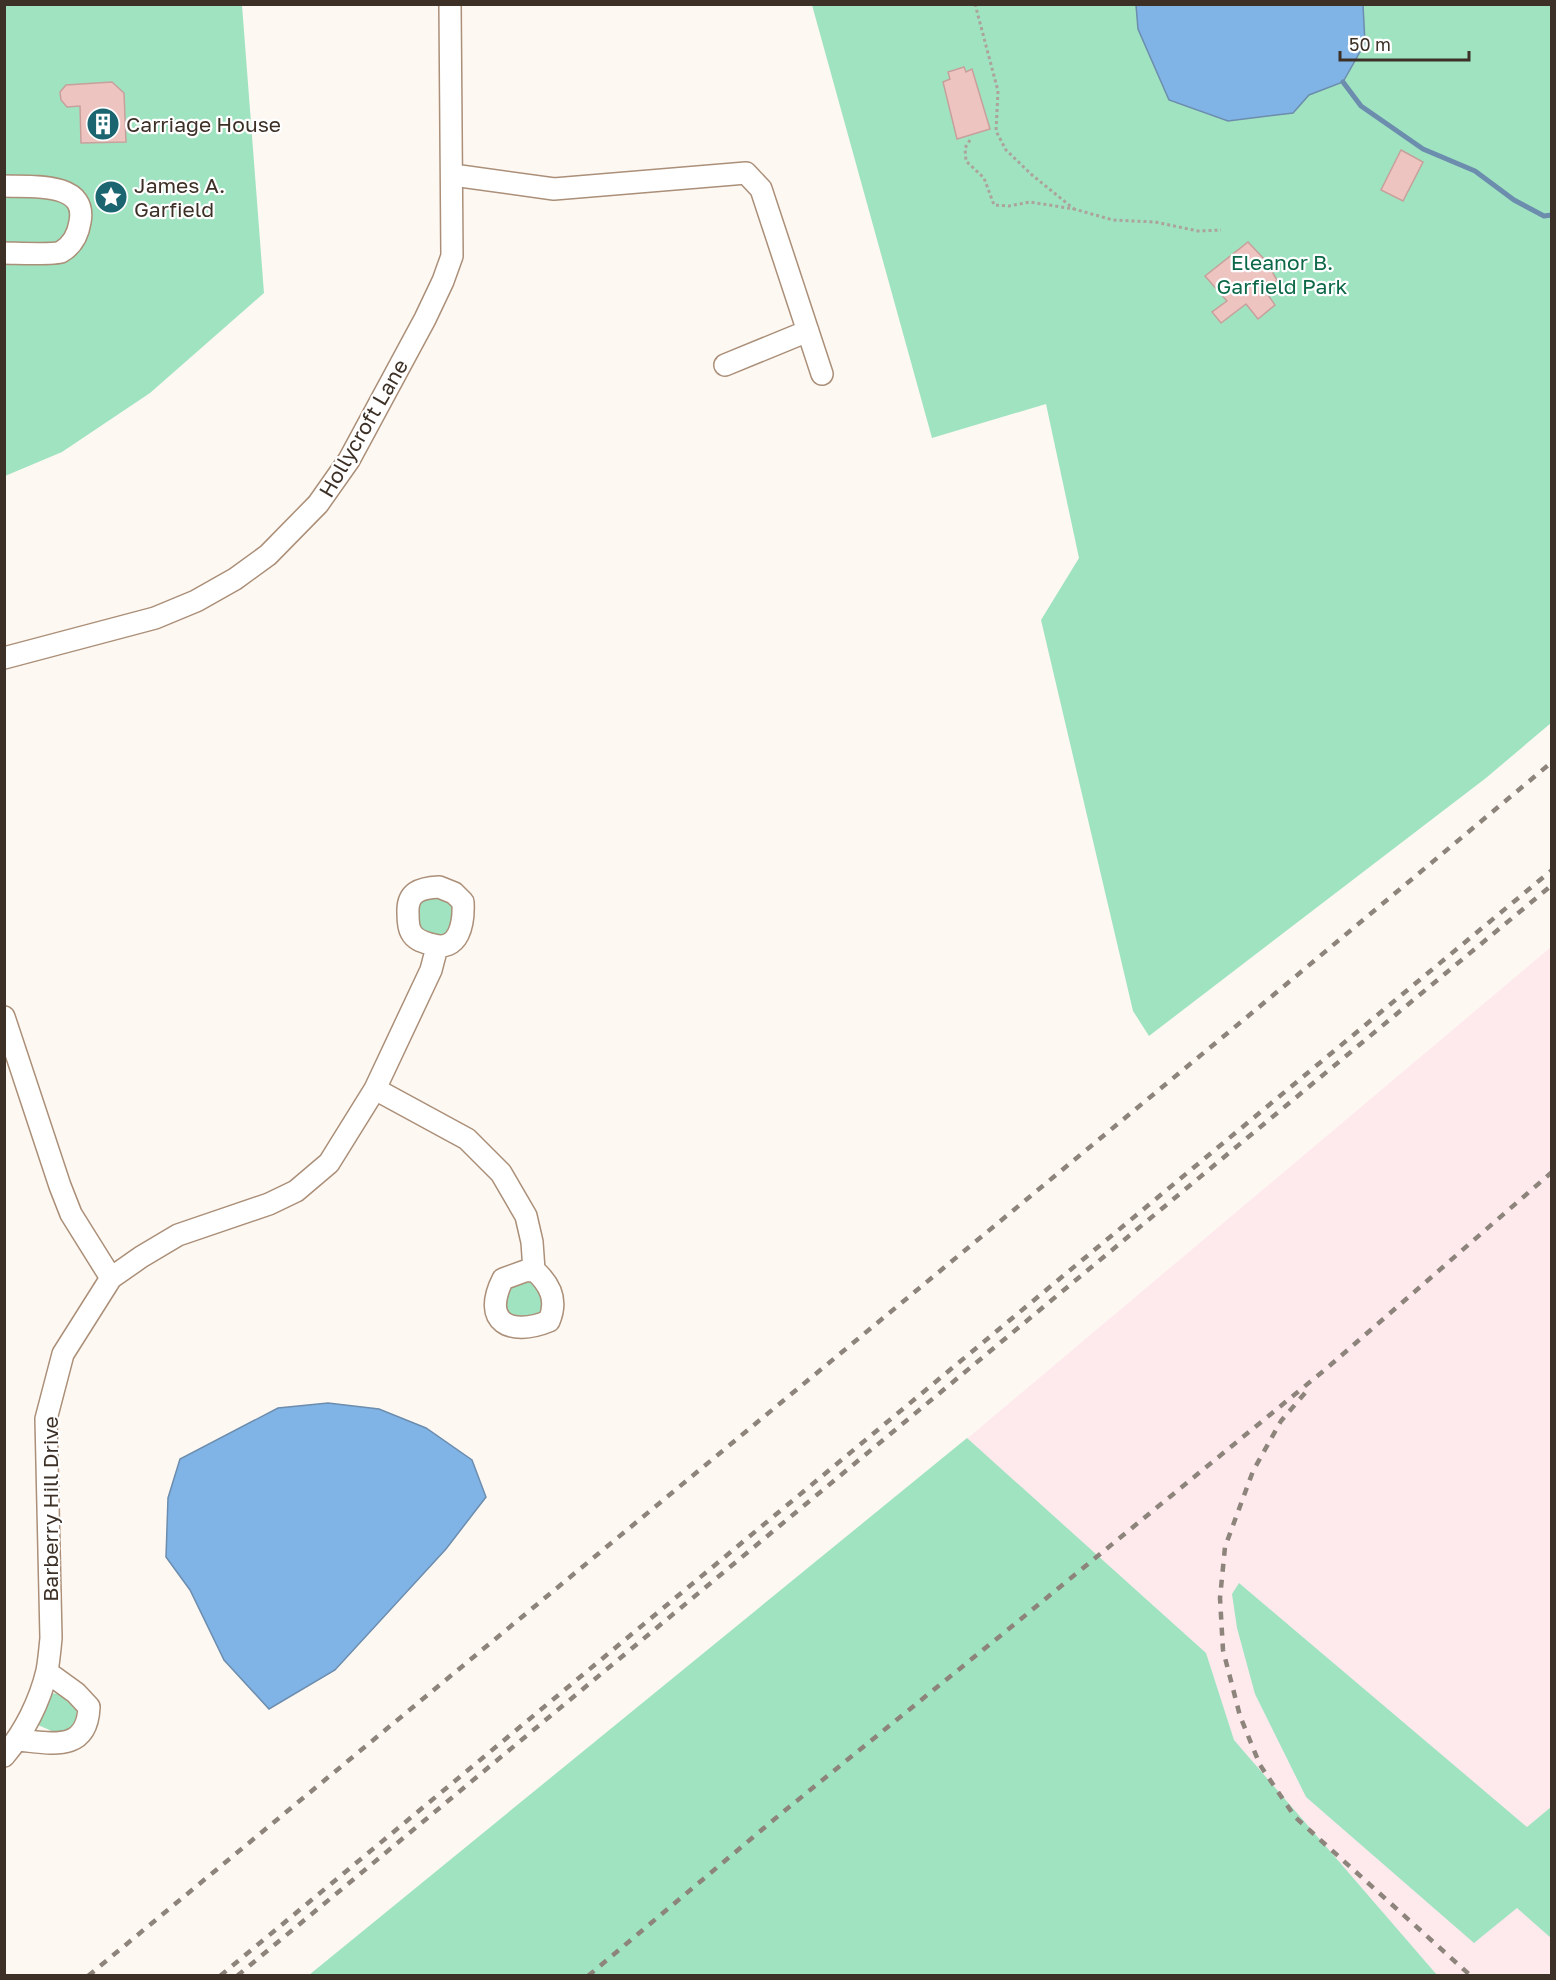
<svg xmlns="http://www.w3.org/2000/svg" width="1556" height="1980" font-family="'Golos Text',sans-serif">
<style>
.industrial{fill:#fee9ed}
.green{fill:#a0e3c1}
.water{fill:#80b4e6;stroke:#6c8dad;stroke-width:1.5}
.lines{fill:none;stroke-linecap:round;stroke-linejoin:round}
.stream{stroke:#6c8dad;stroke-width:5}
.building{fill:#edc4c0;stroke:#c7a09c;stroke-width:1.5}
.minor-casing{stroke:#ab8f78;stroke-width:24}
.path{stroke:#aba39c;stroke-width:3;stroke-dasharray:3 3;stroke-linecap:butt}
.minor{stroke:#fff;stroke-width:21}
.rail{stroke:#8d847c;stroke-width:4.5;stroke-dasharray:8 8;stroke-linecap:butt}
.labels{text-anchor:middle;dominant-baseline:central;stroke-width:4.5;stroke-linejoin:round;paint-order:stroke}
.poi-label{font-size:21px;fill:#3d3127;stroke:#fff;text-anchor:start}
.park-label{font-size:21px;fill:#0c6846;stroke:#fff}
.street-label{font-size:21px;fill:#3d3127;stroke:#fff}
</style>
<rect width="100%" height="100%" fill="#fef8f3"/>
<path class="industrial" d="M1551,947V1975L318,1976L563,1779Z"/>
<path class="green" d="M5,5H242L264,293L150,393L62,452L5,476Z
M812,5H1551V723L1486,778L1149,1036L1133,1011L1041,620L1079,558L1046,404L932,438Z
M439,894L446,897L457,911L449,932L440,937L425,933L418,925L416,906L422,898Z
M527,1280L533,1284L543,1295V1313L527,1323L504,1312L507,1286Z
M967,1438L1206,1653L1234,1740L1437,1975H309Z
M1239,1583L1527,1827L1551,1807V1938L1517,1908L1474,1943L1306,1797L1255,1694L1237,1628L1232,1594Z
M48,1693L64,1694L77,1708C76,1722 73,1729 61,1735L38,1725L39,1717Z"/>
<path class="water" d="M1136,5H1363L1365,43L1343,82L1309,95L1293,113L1228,121L1169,100L1138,29Z
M328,1403L379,1409L426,1428L472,1460L486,1497L446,1549L335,1670L269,1709L224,1660L190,1590L166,1557L168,1498L180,1459L278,1408Z"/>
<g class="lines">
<path class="stream" d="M1343,82L1361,106L1423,149L1475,171L1514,200L1544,216L1552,215"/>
</g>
<path class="building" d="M964,67L966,72L972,69L990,129L957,139L943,82L950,79L948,72Z
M112,82L124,93L126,142L81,143L80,106L67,107L61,100L60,92L66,85Z
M1401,150L1423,162L1403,201L1381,190Z
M1248,242L1265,260L1277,280L1266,292L1275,305L1258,319L1246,304L1221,323L1212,312L1227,301L1205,276Z"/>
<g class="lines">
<g class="minor-casing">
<path id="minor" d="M453,175L554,189L746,173L761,189L822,374
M4,186C30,187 88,181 80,222C78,235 73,245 61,252C53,255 15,253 4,253
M725,365L808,331
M4,658L155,618L196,601L235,579L268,555L318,504L349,460L425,319L443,281L452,256L450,4
M439,887L454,893L463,902C464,922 460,954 430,944C423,942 415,940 411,932C408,927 408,919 408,913C407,892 420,888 439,887Z
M4,1017L60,1186L71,1214L111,1278
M375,1089L467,1139L501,1173L526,1216L532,1242L534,1270C550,1284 558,1300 549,1321C510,1337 481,1322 503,1279L525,1271L534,1270
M18,1740C51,1743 87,1753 89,1707L76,1693L47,1672
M4,1756C24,1733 40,1701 47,1671C49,1660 50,1649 51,1638L46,1419L63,1354L111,1278L141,1257L178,1235L269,1204L296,1191L329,1163L375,1089L431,970L437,947"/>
</g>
<path class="path" d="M975,4L998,91L996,131L1006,150L1032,175L1074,209
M970,140L965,148L966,161L984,178L994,205L1009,206L1030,202L1074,209L1113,220L1155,222L1198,231L1221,230"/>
<use href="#minor" class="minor"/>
<path class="rail" d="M1305,1393L1281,1421L1253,1471L1225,1547L1220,1598L1223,1650L1240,1716L1260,1765L1295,1817L1471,1976
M88,1976L1253,1012L1552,762
M220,1976L1552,870
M237,1976L1552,885
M588,1976L783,1812L1005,1632L1327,1368L1552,1172"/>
</g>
<defs>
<g id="building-disc" transform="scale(1.725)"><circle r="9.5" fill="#1a6570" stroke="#fff"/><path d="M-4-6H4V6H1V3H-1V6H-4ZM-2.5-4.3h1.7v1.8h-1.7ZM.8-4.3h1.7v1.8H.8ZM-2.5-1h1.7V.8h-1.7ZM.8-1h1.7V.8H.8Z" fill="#fff"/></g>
<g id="sight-disc" transform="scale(1.725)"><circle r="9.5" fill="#1a6570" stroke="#fff"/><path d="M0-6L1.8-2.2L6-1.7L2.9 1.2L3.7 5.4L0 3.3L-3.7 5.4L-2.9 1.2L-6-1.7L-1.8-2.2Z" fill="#fff"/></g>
</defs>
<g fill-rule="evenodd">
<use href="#building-disc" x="103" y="124"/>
<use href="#sight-disc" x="111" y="197"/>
</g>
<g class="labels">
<g class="poi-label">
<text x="126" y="124">Carriage House</text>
<text x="134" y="185">James A.<tspan x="134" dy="24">Garfield</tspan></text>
</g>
<g class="park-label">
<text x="1282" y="262">Eleanor B.<tspan x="1282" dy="24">Garfield Park</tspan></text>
</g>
<g class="street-label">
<text transform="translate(363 428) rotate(-60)">Hollycroft Lane</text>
<text transform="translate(50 1509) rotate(-90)">Barberry Hill Drive</text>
</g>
</g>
<rect width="1556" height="1980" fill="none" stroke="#3d3127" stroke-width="12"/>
<path d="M1340 51v9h129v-9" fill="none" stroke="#3d3127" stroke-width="3"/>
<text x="1349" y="51" font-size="18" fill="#3d3127" stroke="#ffffff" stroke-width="4.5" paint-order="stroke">50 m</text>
</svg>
